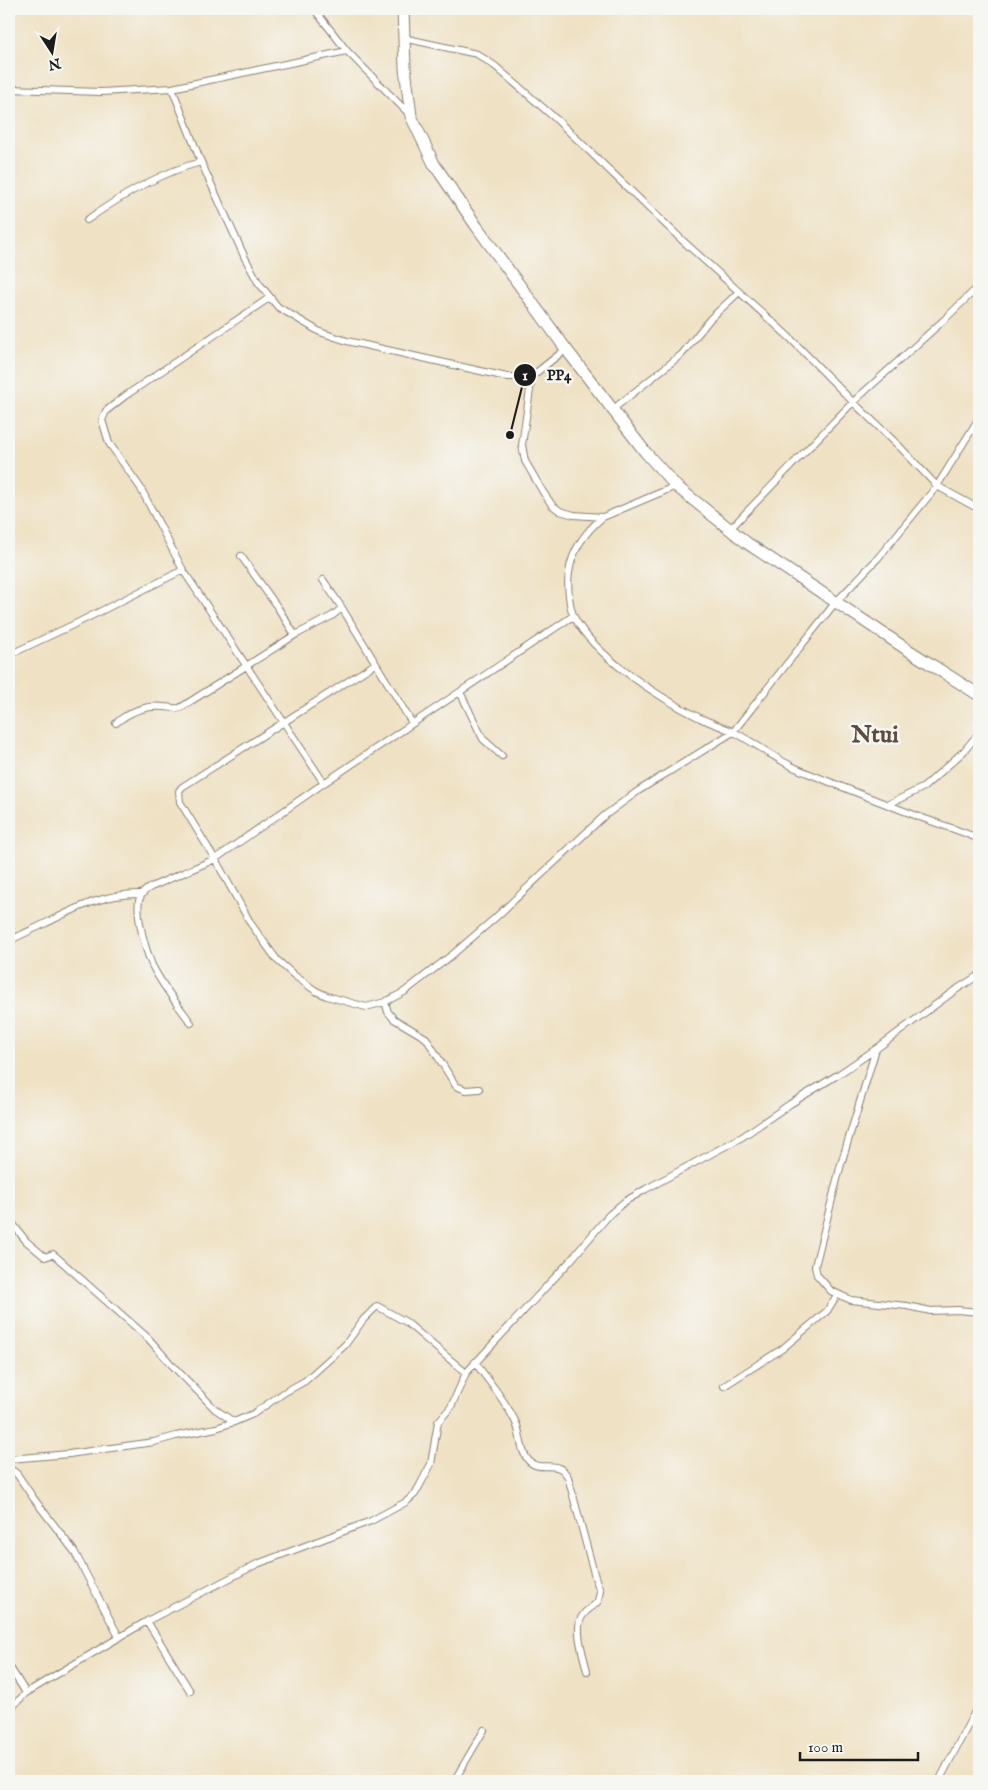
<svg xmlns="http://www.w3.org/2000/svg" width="988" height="1790" font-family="'IM FELL English',serif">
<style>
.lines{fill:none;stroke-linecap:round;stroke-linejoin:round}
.minor-casing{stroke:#867e70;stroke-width:8}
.trunk-casing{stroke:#867e70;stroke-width:13}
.minor{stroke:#fff;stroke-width:6}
.trunk{stroke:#fff;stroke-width:11}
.labels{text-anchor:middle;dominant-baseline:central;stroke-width:5;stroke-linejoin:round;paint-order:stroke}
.town-label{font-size:24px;font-weight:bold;fill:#5e4a3f;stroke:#f6f6f2}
.leader{fill:none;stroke:#1c1c1c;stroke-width:2}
.callout-dot{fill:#1c1c1c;stroke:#f6f6f2;stroke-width:2}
.mark-label{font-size:15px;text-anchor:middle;font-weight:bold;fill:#fff}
.callout-label{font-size:15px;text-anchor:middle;font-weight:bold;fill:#1c1c1c;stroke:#f6f6f2;stroke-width:5;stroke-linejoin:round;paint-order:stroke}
</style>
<rect width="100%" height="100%" fill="#f6f6f2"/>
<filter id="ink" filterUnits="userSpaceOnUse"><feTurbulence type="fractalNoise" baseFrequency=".02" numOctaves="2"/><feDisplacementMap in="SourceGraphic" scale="10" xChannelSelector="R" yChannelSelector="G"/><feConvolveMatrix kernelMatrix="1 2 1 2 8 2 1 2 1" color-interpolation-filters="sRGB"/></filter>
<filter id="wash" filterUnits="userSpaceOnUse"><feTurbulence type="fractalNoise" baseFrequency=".0096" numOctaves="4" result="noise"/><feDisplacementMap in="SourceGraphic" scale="20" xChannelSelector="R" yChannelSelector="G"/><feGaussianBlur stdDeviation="1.12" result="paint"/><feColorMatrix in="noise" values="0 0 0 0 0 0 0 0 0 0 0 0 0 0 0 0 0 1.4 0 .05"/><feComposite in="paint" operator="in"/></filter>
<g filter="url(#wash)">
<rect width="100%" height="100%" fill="#efe1c3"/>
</g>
<g filter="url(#ink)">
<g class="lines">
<g class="minor-casing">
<path id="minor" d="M314,9L347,51L410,115
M403,38L477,54L495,66L556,119L682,240L789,337L853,402L900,447L937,486L979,509
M172,88L201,162L245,258L258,282L278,307L320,332L347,341L507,377H525L532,376L566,349
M9,89L101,92L172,88L347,51
M87,220C122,195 159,173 201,162
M269,298L125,396L106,411L102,420L109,443L140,487L183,570L324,783
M532,376L522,445L525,461L543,492L552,505L560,511L574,515L603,517
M612,410L682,354L710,319L739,292
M676,486L603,517C585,532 572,549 569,573C567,584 569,607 574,617C595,657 660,698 700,718C711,723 723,727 734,732C757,744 776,760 800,770C837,785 875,800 912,814C934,823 958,829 979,839
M730,529L853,402L945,319L979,286
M241,556L278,608L295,635
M323,580L342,608L412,723
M9,655L77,623L183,570
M375,664L182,787L179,791L180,802L215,859L251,924L277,960L295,976L316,991L327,996L366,1007L385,1002L404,992L452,955L495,918L604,816L638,791L733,732L835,603L878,558L937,486L979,418
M460,692L483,739L502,756
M116,723C129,712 146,705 164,707C170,707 174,709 180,708L295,635L332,616L342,608
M889,804L924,787L964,751L979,733
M9,941C20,935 32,930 44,924C77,908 104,893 142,894
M385,1002L388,1012L394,1019L426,1038L456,1086L466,1090L479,1089
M191,1023C178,1005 162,986 152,965C146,951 136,917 139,901C140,895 145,890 151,887L215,859L324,783L573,616
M876,1049L841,1164L815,1266L817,1275L831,1291L851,1300L907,1306L931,1311L958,1310L979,1312
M9,1198V1204
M9,1219L26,1241L45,1257L53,1254L148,1338L170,1363L215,1409L234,1422
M475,1362C489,1382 506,1401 516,1423C521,1434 520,1451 528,1460C540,1474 557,1457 568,1477L595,1577L600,1591L598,1601C594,1607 587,1609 583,1615C573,1627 584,1657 587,1671
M724,1386L782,1349L827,1311L837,1295
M9,1459L69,1454L154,1442L176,1436L216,1428L234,1422L253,1414L285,1392L305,1381L345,1345L363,1320L377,1306L406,1322L466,1373
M9,1468L17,1474L34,1499L74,1551L119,1637
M147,1621L190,1691
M9,1666L26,1693
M9,1710L26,1693L49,1679L147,1621L257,1564L371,1521L406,1502L415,1494L420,1485L431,1464L438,1422L451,1407L466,1373L571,1260L609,1215L624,1202L646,1189L742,1137L790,1104L839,1074L876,1049L954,991L979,975
M454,1781L484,1730
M939,1781L979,1704"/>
</g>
<g class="trunk-casing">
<path id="trunk" d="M403,9L405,68L411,116L434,164L477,227L566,349L646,453L676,486L747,543L905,648L979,695"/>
</g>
<use href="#minor" class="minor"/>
<use href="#trunk" class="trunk"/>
</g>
</g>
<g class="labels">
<g class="town-label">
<text x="875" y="735">Ntui</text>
</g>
</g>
<path class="leader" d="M510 435L525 375"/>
<g class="callout-dot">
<circle cx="510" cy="435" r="5"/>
<circle cx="525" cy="375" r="12"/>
</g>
<g class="mark-label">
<text x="525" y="380">1</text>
</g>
<g class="callout-label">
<text x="559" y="380">PP4</text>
</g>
<rect width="988" height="1790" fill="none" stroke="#f6f6f2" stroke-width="30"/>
<g transform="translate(52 52) rotate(168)" stroke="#f6f6f2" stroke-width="4" paint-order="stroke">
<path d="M0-4L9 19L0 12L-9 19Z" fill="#1c1c1c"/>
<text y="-8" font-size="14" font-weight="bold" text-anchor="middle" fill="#1c1c1c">N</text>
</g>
<path d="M800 1752v8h118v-8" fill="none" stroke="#1c1c1c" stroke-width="2.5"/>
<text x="808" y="1752" font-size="15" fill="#1c1c1c" stroke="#f6f6f2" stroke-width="4" paint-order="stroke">100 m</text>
</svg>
